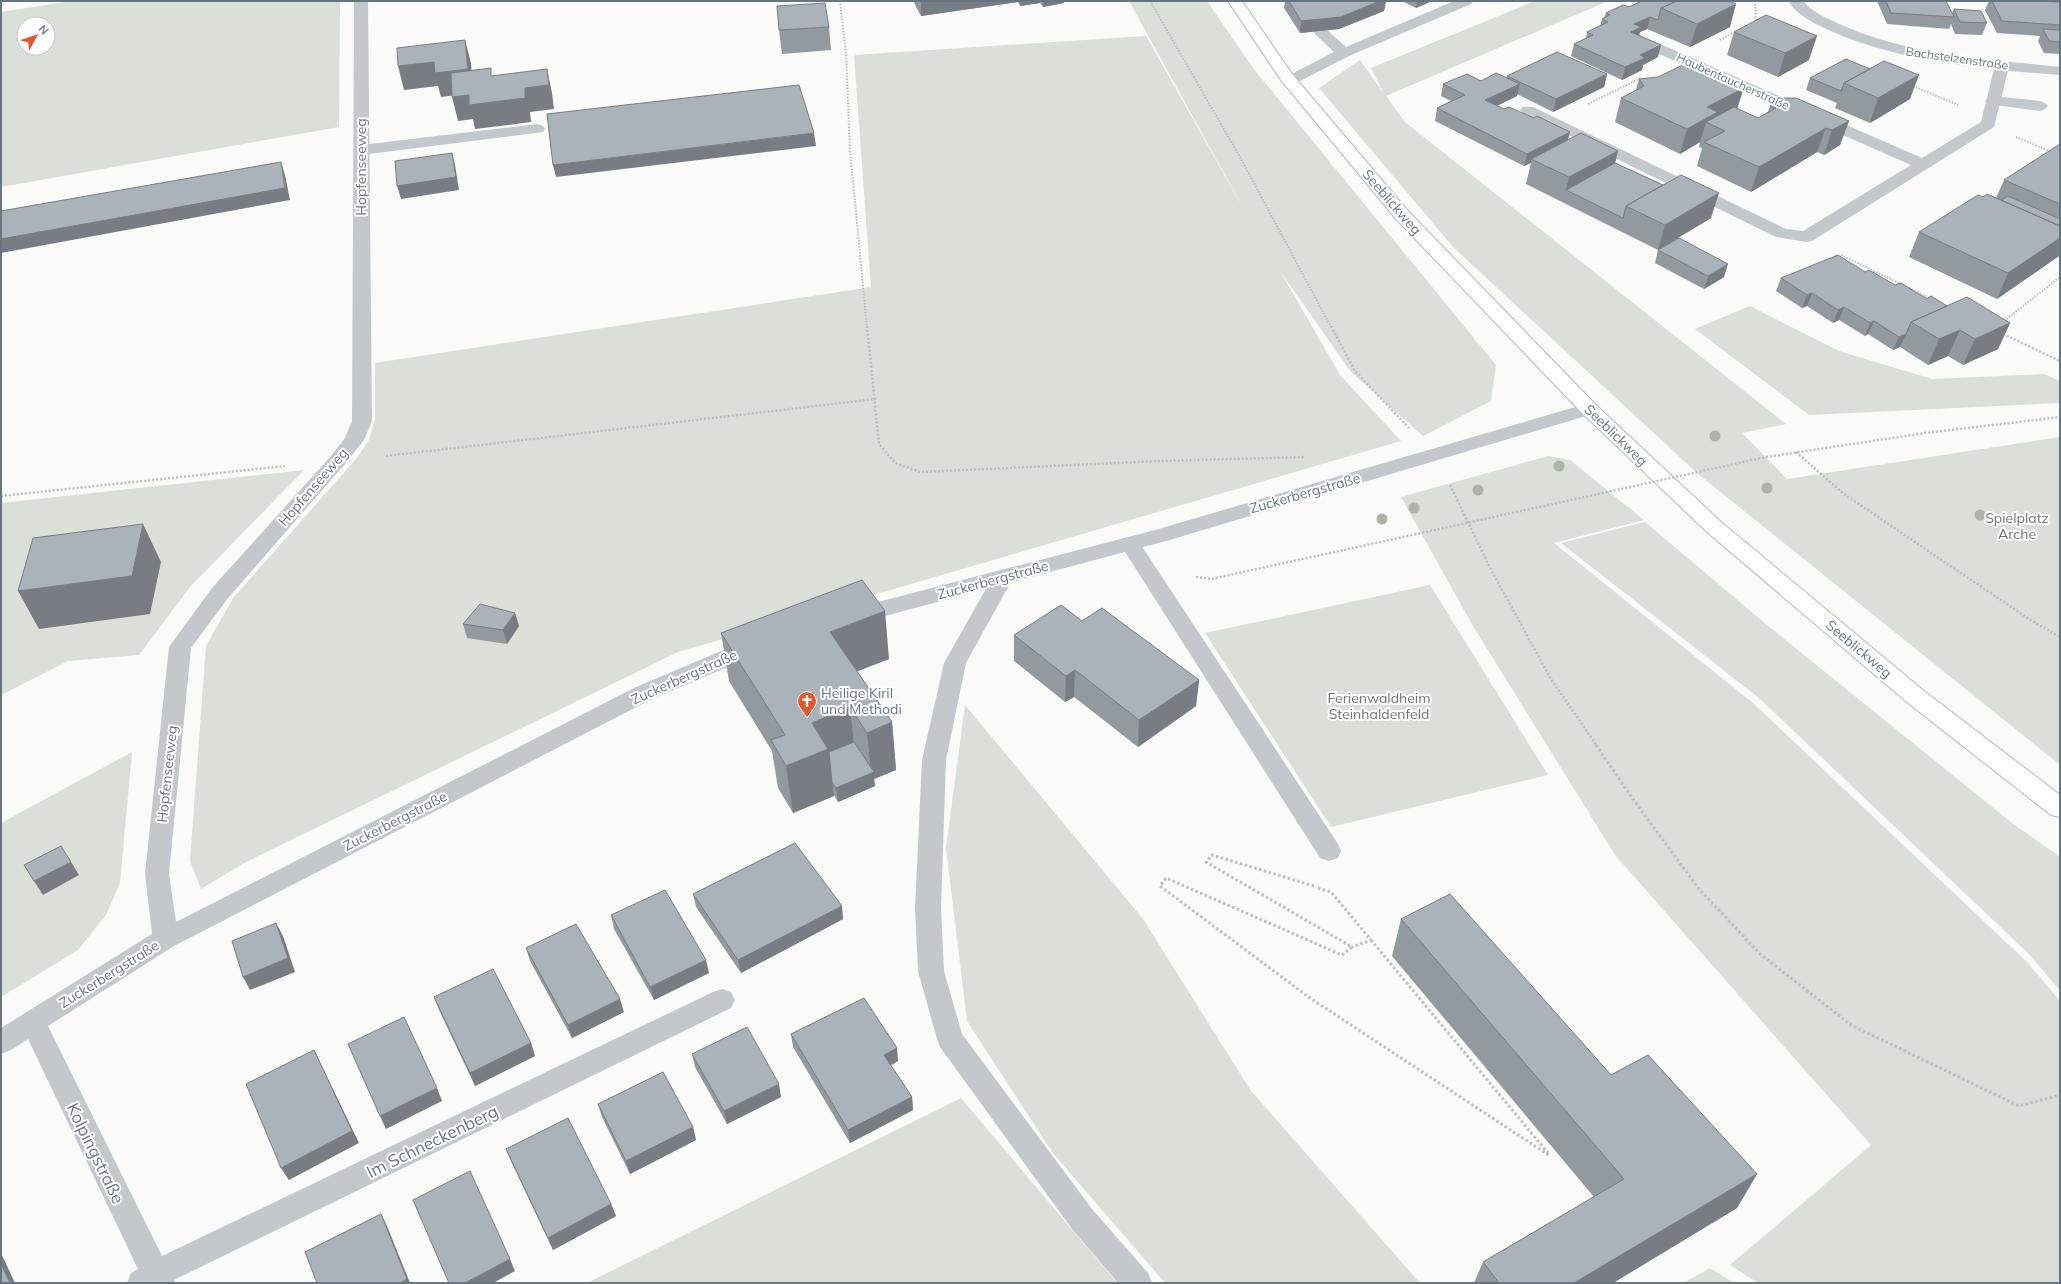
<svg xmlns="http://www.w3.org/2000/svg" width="2061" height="1284" font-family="Mulish,sans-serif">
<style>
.green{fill:#dadfd7;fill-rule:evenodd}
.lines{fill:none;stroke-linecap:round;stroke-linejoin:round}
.secondary-casing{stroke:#b3babf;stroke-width:2}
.path-far2{stroke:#bbbfc2;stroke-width:2;stroke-dasharray:1.5 1.5;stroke-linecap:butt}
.path-far1{stroke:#bbbfc2;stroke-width:2.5;stroke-dasharray:2 2;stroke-linecap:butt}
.path{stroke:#bbbfc2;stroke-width:3;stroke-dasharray:2.5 2.5;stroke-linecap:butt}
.service{fill:#c3c8cc;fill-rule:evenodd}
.minor{fill:#c3c8cc;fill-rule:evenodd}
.secondary{fill:#fff;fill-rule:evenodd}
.path-bridge{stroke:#bbbfc2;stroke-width:2.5;stroke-dasharray:2 2;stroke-linecap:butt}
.tree{fill:#aab4a7}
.wall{fill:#929a9f}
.shaded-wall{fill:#777d82}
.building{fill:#aab3b9;stroke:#777d82}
.labels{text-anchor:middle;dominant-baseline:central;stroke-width:4;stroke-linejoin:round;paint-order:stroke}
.far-street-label{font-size:12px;fill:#657683;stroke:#fff}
.street-label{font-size:14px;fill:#657683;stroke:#fff}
.park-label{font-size:14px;fill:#687a64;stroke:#fff}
.poi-label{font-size:14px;fill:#657683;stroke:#fff;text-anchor:start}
.near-street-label{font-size:17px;fill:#657683;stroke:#fff}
</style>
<rect width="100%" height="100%" fill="#fafaf8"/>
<path class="green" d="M71,1H340L339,127L1,187V12ZM24,24H48V48H24Z
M1129,1H1207L1253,68L1496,365L1491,401L1423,436L1351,372L1280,271L1340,375L1401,441L678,652L246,862L201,889L190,861L206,646L233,598L356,459L369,440L375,419V363L871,287L854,55L1146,36L1251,222Z
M1535,1H1608L1386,96L1405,122L1786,424L1742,433L1787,479L2060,437V765L1698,474L1453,247L1319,88L1360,60L1383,92L1371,68Z
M1750,306L1839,351L1932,379L2044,374L2060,381V403L1809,415L1695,329Z
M1548,456L1570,460L1644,520L1554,543L1753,703L2028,963L2060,1001V1283H1758L1730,1265L1871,1145L1615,855L1473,626L1401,497Z
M304,470L190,587L139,655L68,661L1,695V503Z
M1645,522L1767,625L2012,823L2060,857V991L2031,956L1759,698L1561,543Z
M1430,585L1548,775L1331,827L1205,633Z
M965,705L1143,919L1251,1091L1420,1283H1165L1052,1152L967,1021L946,848Z
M132,752L120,883L106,915L78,950L1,997V823Z
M961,1098L1117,1283H587Z
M1710,1268L1734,1283H1683Z"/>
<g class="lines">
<g class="secondary-casing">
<path id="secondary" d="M1228,1H1242L1292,74L1408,211L1596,405L1721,522L1924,691L2060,795V817L2051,815L1908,703L1707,532L1582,413L1396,219L1281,80Z"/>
</g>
<path class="path-far2" d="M840,1L846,54L850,150L867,327
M1150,1L1240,157L1331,327
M1755,1L1756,22
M1720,40L1737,31
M1913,86L1958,105
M1588,104L1641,78
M2016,137L2052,152
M1841,255L1901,284
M1909,288L1932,299
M2004,321L2060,277"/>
<path class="path-far1" d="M867,326L879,444L895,463L920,472L1160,461L1305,457
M1331,326L1355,371L1409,428
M2003,334L2060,361
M1796,452L1844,494L2032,621L2060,637
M386,456L876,399
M1766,457L1925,433L2060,417
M1450,485L1489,566L1551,679L1597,746
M1,496L285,466
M1196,577L1211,579L1344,550"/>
<path class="path" d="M1596,745L1635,802L1699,889L1760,954L1851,1025L2019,1106L2060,1095
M1314,886L1212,855L1206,862L1352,947L1342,955L1166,878L1160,886L1310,998L1550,1156
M1318,888L1331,892L1371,940L1352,947
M1371,940L1548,1153"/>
<path class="service" d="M1454,1H1473L1471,4L1349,56L1294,84H1284L1281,81L1284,78L1334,52L1315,34L1313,31L1315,28H1325L1346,47Z
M1993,96L2040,101L2045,103L2048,106L2045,109L2040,111L1988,104L1985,101L1988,98Z
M537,124L543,126L545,129L543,132L361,155L355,153L353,150L355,147L361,145Z
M1130,537L1137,539L1338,844L1341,851L1338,858L1329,861L1320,858L1120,544L1123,539Z
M1002,571L1009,573L1013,578L966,663L946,760L941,908L944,971L962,1034L1092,1209L1148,1273L1152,1283H1118L1072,1229L940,1047L937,1039L918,971L915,908L922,760L944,663L995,573Z"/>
<path class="minor" d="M354,1H368L372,421L364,440L345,464L228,598L191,648L169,874L176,922L636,687L745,641L753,639L761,641L764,647L761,653L652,699L174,946L48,1026L162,1256L713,992L722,989L731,992L735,1000L731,1008L174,1280L175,1283H127L131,1273L138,1269L28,1039L11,1050L1,1054V1028L152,934L145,874L169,647L212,588L331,456L345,438L352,421Z
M1788,1H1803C1814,14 1829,19 1844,26C1913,56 1987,59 2060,67V75L2008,71L1994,127L1812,241L1806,242L1776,237L1523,113L1520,110L1523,107H1533L1786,229L1803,231L1911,165L1650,50L1648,47L1650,44H1660L1922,158L1981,122L1994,69C1938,63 1884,54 1833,32C1815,24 1799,17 1788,1Z
M1589,403L1596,405L1599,409L1596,413L1166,541L855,624L847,621L844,616L847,611L855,608L1155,530Z"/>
<use href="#secondary" class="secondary"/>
<path class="path-bridge" d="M1344,550L1766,457"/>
</g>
<g class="tree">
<circle cx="1715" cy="436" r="5.5"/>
<circle cx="1559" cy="466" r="5.5"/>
<circle cx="1767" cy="488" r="5.5"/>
<circle cx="1478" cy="490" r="5.5"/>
<circle cx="1414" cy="508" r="5.5"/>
<circle cx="1980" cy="515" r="5.5"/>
<circle cx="1382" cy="519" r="5.5"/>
</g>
<path class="wall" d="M914,1H1064V3L1043,7L1040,3L1020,6L1018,2L921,16L915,5Z
M1285,1H1386L1384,11L1339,29L1300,33L1284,8Z
M1402,1H1432L1416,8Z
M1642,1L1730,27L1690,47L1647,29L1640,32L1639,36L1658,57L1643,65L1642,70L1622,80L1571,56L1574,44L1586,38L1587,32L1600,26L1602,19L1604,18L1606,13L1629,7Z
M1877,1H1946L1952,13L1954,9L1987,23L1982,35L1955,34L1951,24L1949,29L1887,24Z
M1989,1H2037L2060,2V54L2044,53L2038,41L2040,36L1997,33L1985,10Z
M829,27L831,50L782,54L779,30Z
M1734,32L1809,60L1778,77L1727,55Z
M1846,59L1910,99L1870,123L1835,108L1837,103L1806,90L1810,78Z
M1607,74L1604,87L1553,112L1517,94V96L1497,106L1568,140L1618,151L1615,163L1711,218L1658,250L1526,184L1531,163L1524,166L1435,121L1437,108L1451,101L1441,96L1443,84L1506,78L1507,76Z
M1639,79L1737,109L1758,118L1768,112L1770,106L1849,121L1840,145L1824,155L1817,152L1751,192L1697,166L1702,148L1699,147L1700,142L1680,154L1615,122L1621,98L1636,90Z
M2060,144V254L2059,256L1997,299L1909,257L1919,232L1983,197L1996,198L2004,180Z
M1658,250L1724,277L1704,289L1655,263Z
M1865,272L1895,285L1947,306L2010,323L1998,349L1963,365L1948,356L1928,365L1900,347L1893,350L1868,334L1865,336L1839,320L1833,323L1807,306L1802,308L1776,291L1781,278Z
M515,613L519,626L507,644L467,638L463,624Z
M1082,621L1199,680L1196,706L1138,747L1074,697L1065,702L1014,661V635Z
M721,633L889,659L857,671L892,722L896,770L874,779L875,786L838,802L834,795V796L793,813L778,788L772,751L729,681Z
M693,894L843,919L741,973L696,907Z
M611,915L709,973L654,1000L614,929Z
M1401,919L1611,1075L1757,1174L1737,1208L1613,1283H1474L1483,1262L1594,1197L1392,956Z
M526,948L624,1012L572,1038L530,961Z
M434,997L531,1043L535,1056L475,1086L439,1010Z
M791,1034L898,1061L891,1065L912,1097L913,1110L850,1143L793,1047Z
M692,1054L781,1097L727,1124L695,1067Z
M598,1104L693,1127L696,1140L630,1174L602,1117Z
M506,1149L611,1204L616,1216L553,1250L511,1161Z"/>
<path class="shaded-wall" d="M921,1H1018V2L921,16Z
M1020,1H1040V3L1020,6Z
M1043,1H1064V3L1043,7Z
M1380,1H1386L1384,11L1339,29L1300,33L1301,21Z
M1417,1H1432L1416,8Z
M1736,4L1730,27L1690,47L1697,24Z
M1650,17L1647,29L1640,32L1638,39L1631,32L1634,24Z
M1817,36L1809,60L1778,77L1785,53Z
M465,40L471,63L473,93L441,97L438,86L404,90L398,66Z
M1661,45L1658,57L1643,65L1642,70L1622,80L1625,67L1640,55Z
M547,69L552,93L554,109L530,112L531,122L475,129L473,119L458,121L452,97L525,88Z
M1607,74L1604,87L1553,112L1556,99Z
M1919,75L1910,99L1870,123L1878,98Z
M1520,84L1517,96L1482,113L1485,100Z
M1744,88L1736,112L1706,122L1700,142L1680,154L1687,129L1707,107Z
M1849,121L1840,145L1824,155L1832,130Z
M1826,128L1817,152L1751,192L1759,167Z
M1570,132L1567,144L1531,159V163L1524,166L1527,154Z
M814,133L816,146L556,177L553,165Z
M1618,151L1612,175L1566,190L1569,177Z
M452,153L455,165L459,190L401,199L397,186Z
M281,162L285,175L290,200L1,253V239Z
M1719,193L1711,218L1658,250L1665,225Z
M2060,238V254L2059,256L1997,299L2008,273Z
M1728,264L1724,277L1704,289L1708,276Z
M1812,293L1807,306L1802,308L1807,295Z
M1844,307L1839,320L1833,323L1838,310Z
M1874,321L1868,334L1865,336L1870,323Z
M2010,323L1998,349L1963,365L1975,339Z
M1960,330L1948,356L1928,365L1939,339Z
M1906,334L1900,347L1893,350L1899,337Z
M143,524L161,562L150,614L39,629L18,591Z
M885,611L889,659L835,680L830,632Z
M515,613L519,626L507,644L503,630Z
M1075,670L1074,697L1065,702L1066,676Z
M1199,680L1196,706L1138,747L1139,720Z
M850,707L855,755L830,765L834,796L793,813L786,766L812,723Z
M892,722L896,770L874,779L875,786L838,802L836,788L871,773L867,733Z
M71,862L79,875L43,895L34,881Z
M842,906L843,919L741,973L738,960Z
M276,923L283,936L295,972L250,990L243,977Z
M706,960L709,973L654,1000L650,987Z
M620,999L624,1012L572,1038L568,1025Z
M531,1043L535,1056L475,1086L470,1073Z
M897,1048L898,1061L886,1068L884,1055Z
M314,1050L359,1143L289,1180L281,1168Z
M779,1084L781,1097L727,1124L724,1111Z
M437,1088L442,1101L386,1129L380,1116Z
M912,1097L913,1110L850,1143L848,1130Z
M693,1127L696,1140L630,1174L626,1161Z
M1757,1174L1737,1208L1613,1283H1574Z
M611,1204L616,1216L553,1250L548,1238Z
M381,1214L387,1226L410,1283H400Z
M1,1253L15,1283H10L1,1264Z
M510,1259L515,1271L493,1283H465Z"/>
<path class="building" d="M1289,1H1380L1341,17L1301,21Z
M1642,1H1677L1661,8L1658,20L1650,17L1634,24L1641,27L1631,32L1661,45L1640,55L1645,58L1625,67L1574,44L1593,35L1587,32L1608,22L1602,19L1610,15L1606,13L1623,5L1629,7Z
M1677,1H1730L1736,4L1697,24L1661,8Z
M1886,1H1946L1954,17L1891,13Z
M1992,1H2037L2060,2V25L2002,21Z
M825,3L829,27L779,30L777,6Z
M1954,9L1981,11L1987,23L1960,22Z
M1766,15L1817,36L1785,53L1734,32Z
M2043,29L2060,30V42L2049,41Z
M465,40L468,69L435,73L434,62L398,66L397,48Z
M1557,52L1607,74L1556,99L1507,76Z
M1846,59L1870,69L1844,83L1841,91L1810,78Z
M1884,61L1919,75L1878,98L1844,83Z
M1687,63L1744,88L1707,107L1718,112L1687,129L1621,98L1644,86L1639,79L1658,77Z
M491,68V76L547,69L549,85L525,88V98L469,105V95L452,97L451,73Z
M1496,73L1520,84L1485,100L1504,109L1509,107L1534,118L1537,116L1570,132L1527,154L1437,108L1465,95L1443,84L1467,74L1481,81Z
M799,85L814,133L553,165L547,114Z
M1784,98H1796L1849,121L1832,130L1826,128L1759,167L1704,142L1725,131L1706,122L1734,107L1758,118L1776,108L1770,106Z
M1581,133L1618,151L1569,177L1531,159Z
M2060,144V204L2004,180Z
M452,153L456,177L397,186L395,161Z
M281,162L285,188L1,239V211Z
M1615,163L1663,185L1626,206L1623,218L1566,190Z
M1681,175L1719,193L1665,225L1626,206Z
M1987,194L2060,226V238L2008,273L1919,232L1978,195L1983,197Z
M2008,196L2060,219V226L2001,200Z
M1679,238L1728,264L1708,276L1658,250Z
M1838,255L1865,272L1869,270L1895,285L1901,283L1927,299L1931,296L1947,306L1911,322L1906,334L1899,337L1874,321L1870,323L1844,307L1838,310L1812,293L1807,295L1781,278Z
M1967,297L2010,323L1975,339L1960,330L1939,339L1911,322Z
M143,524L132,576L18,591L33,538Z
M862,580L885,611L830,632L892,722L867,733L850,707L812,723L828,749L786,766L771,740L785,735L721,633Z
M480,604L515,613L503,630L463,624Z
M1061,605L1082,621L1102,608L1199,680L1139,720L1075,670L1066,676L1014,635Z
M854,742L874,772L836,788L832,782L829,752Z
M795,843L842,906L738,960L693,894Z
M61,846L71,862L34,881L24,865Z
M665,890L706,960L650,987L611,915Z
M1450,894L1611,1075L1648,1055L1757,1174L1574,1283H1499L1483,1262L1624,1179L1401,919Z
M276,923L288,958L243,977L232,941Z
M576,924L620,999L568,1025L526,948Z
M493,969L531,1043L470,1073L434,997Z
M864,998L897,1048L884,1055L912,1097L848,1130L791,1034Z
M404,1017L437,1088L380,1116L348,1044Z
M747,1027L779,1084L724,1111L692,1054Z
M314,1050L352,1131L281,1168L246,1084Z
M663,1072L693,1127L626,1161L598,1104Z
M568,1118L611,1204L548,1238L506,1149Z
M470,1171L510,1259L465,1283H449L413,1200Z
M381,1214L407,1279L400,1283H317L305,1252Z
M1,1264L10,1283H1Z"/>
<defs>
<g id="church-pin" transform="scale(1)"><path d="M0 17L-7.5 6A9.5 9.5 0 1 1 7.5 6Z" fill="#e4572e" stroke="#fff"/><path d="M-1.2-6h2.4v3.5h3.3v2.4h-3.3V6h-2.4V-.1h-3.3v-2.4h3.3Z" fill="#fff"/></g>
</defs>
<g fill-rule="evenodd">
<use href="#church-pin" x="807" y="701"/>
</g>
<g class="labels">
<g class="far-street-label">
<text transform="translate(1957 58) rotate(8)">Bachstelzenstraße</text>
<text transform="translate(1733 81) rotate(24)">Haubentaucherstraße</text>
</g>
<g class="street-label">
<text transform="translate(361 167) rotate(-90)">Hopfenseeweg</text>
<text transform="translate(1392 202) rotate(49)">Seeblickweg</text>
<text transform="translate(1616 435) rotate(44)">Seeblickweg</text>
<text transform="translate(313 487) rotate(-49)">Hopfenseeweg</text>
<text transform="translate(1305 493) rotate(-16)">Zuckerbergstraße</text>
<text transform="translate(993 580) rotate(-15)">Zuckerbergstraße</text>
<text transform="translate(1859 649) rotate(40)">Seeblickweg</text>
<text transform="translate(684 677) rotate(-24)">Zuckerbergstraße</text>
<text transform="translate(167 774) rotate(-84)">Hopfenseeweg</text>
<text transform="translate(395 821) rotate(-27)">Zuckerbergstraße</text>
<text transform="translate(109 974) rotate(-32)">Zuckerbergstraße</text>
</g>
<g class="park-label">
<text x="2017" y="518">Spielplatz<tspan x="2017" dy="16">Arche</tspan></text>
<text x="1379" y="698">Ferienwaldheim<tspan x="1379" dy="16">Steinhaldenfeld</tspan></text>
</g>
<g class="poi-label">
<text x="821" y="693">Heilige Kiril<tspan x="821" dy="16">und Methodi</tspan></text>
</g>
<g class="near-street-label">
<text transform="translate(432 1141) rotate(-26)">Im Schneckenberg</text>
<text transform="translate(96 1153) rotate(64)">Kolpingstraße</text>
</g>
</g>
<rect width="2061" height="1284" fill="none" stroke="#657683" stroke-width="4"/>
<g transform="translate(36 36) rotate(50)"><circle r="19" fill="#ffffff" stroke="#c1c8cd"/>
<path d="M0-3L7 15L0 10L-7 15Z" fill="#e4572e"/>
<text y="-6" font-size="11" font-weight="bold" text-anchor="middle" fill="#657683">N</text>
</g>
</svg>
